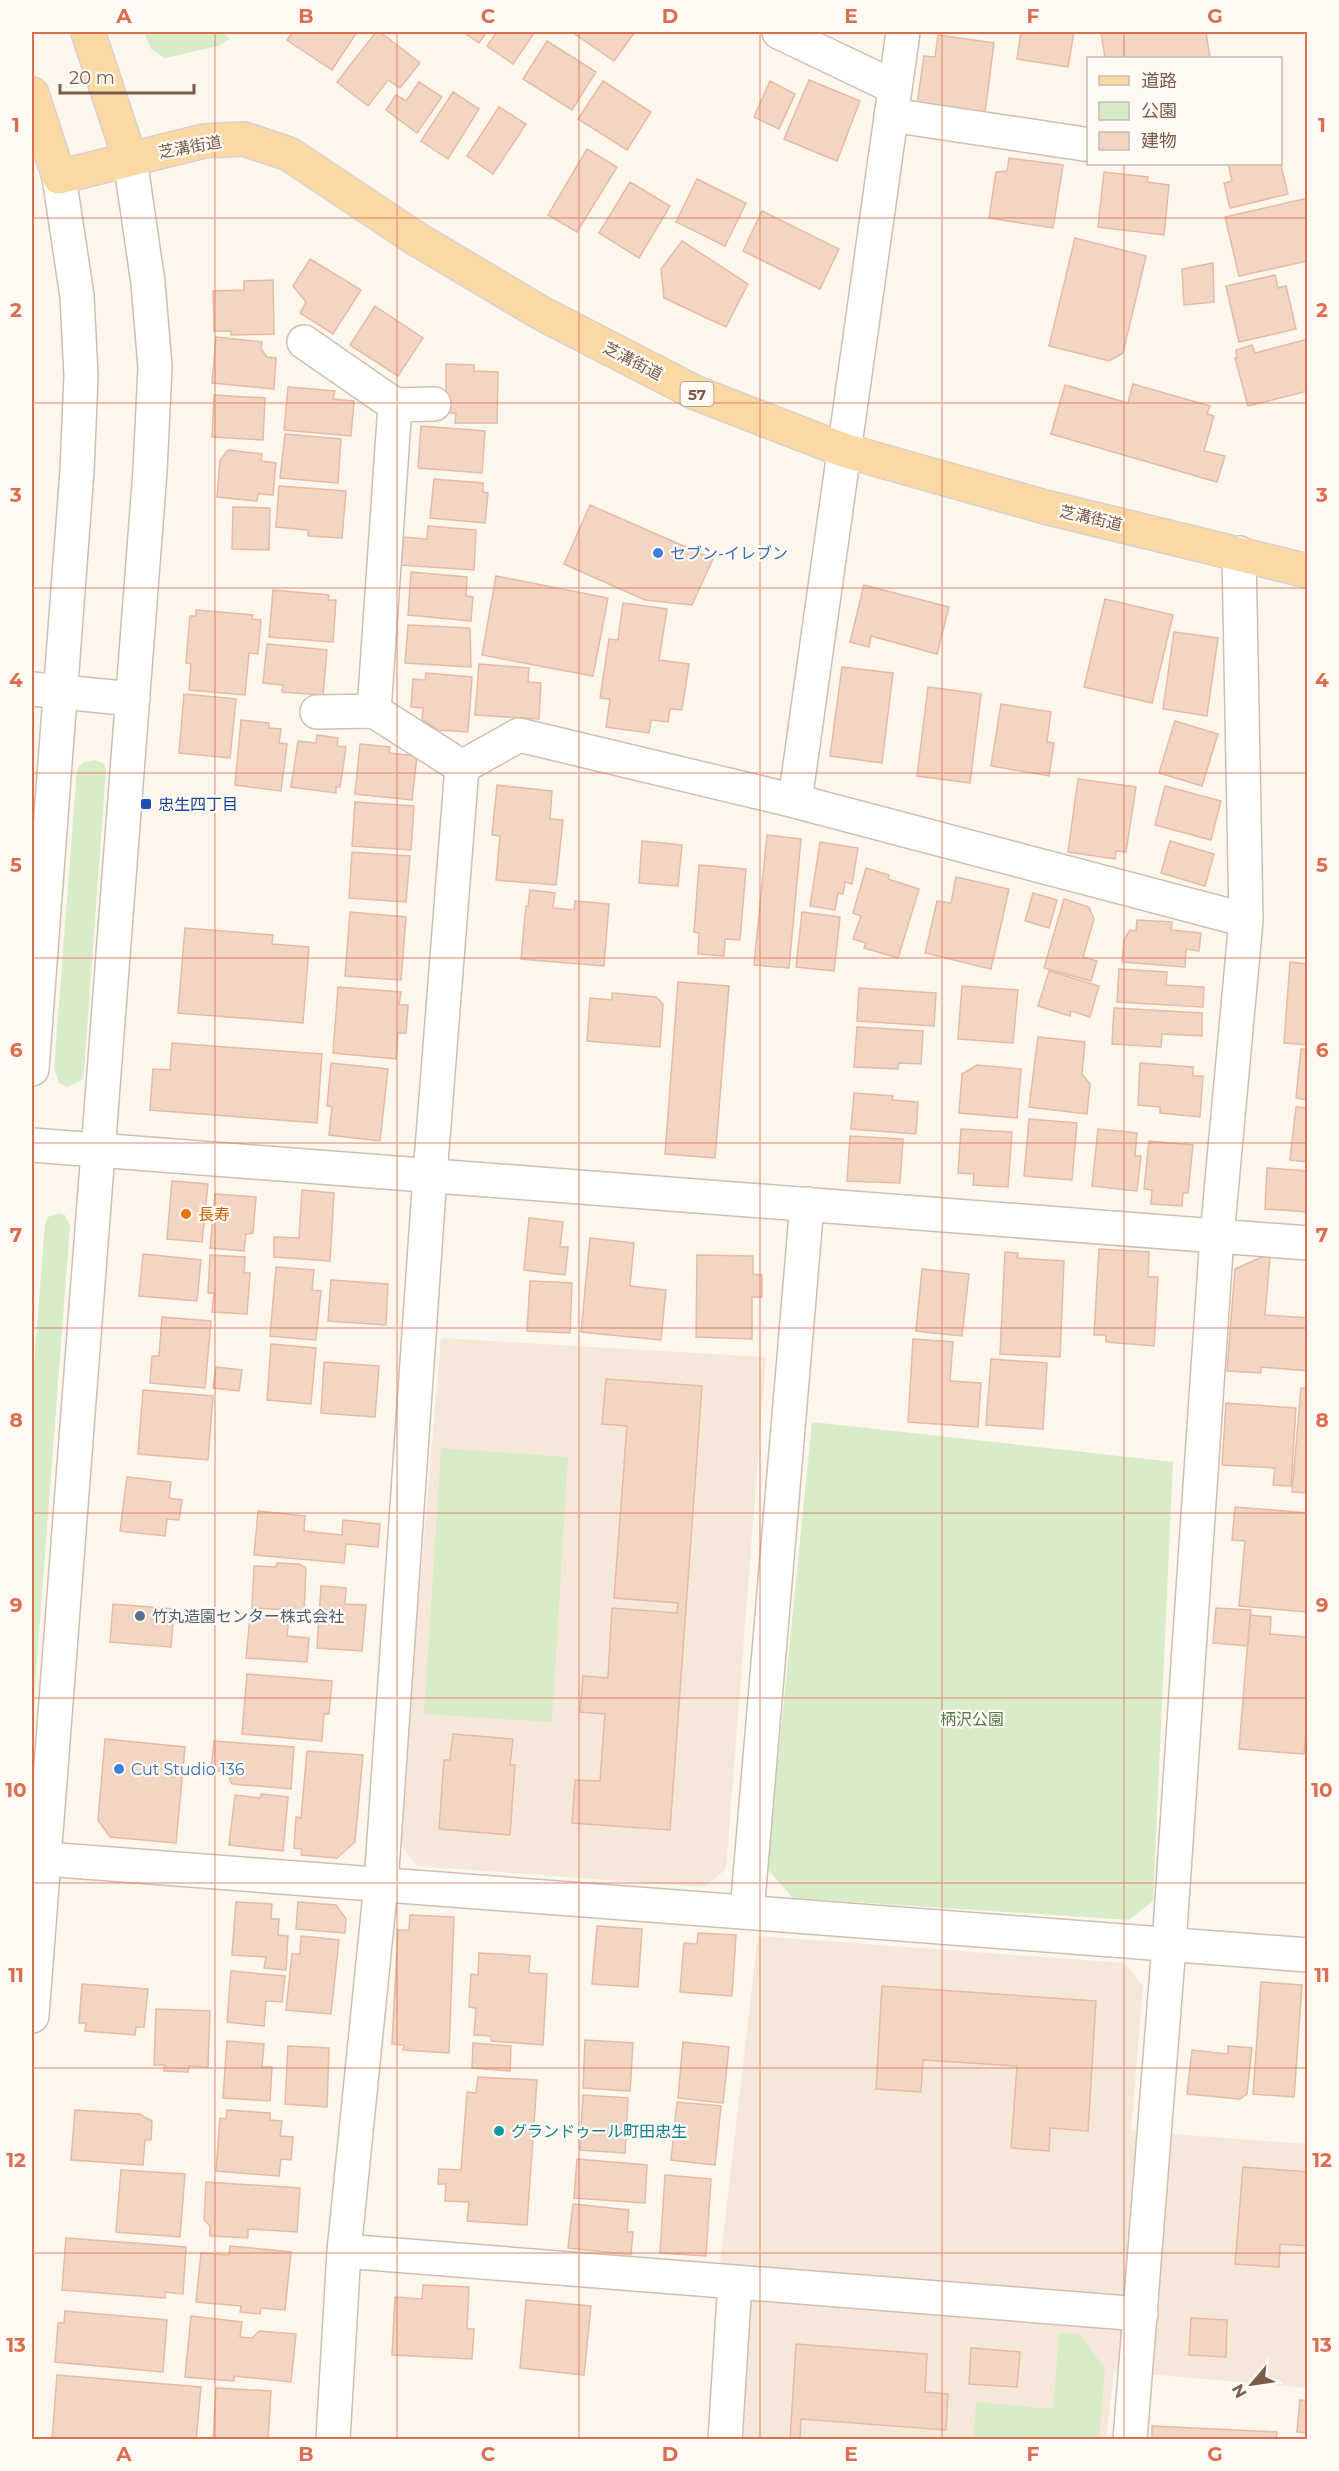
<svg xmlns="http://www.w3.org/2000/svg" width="1339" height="2471" font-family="Montserrat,'Noto Sans JP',sans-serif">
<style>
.residential{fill:#f5e8da}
.green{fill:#d8ecc9}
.building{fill:#f3d5c3;stroke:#e6bba3;stroke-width:1.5}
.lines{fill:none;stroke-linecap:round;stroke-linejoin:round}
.minor-casing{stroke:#d1beb0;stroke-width:36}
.major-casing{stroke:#dad1cd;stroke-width:36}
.minor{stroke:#fff;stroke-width:33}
.major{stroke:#fbd9a5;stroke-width:33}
.grid{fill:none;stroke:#dc6d51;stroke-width:1.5;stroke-opacity:0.55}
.shop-dot{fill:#3f7fe0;stroke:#fffaf3;stroke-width:2}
.transit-dot{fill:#1a4fb4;stroke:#fffaf3;stroke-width:2}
.food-dot{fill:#e8710a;stroke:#fffaf3;stroke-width:2}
.service-dot{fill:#5c6f8a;stroke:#fffaf3;stroke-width:2}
.culture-dot{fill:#0f9aa8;stroke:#fffaf3;stroke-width:2}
.labels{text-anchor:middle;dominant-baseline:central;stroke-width:4.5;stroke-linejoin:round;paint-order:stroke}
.shield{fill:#fffaf3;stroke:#a28b7f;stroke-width:1.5}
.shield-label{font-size:15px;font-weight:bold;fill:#7a5c4d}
.street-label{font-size:16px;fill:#7a5c4d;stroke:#fffaf3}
.shop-label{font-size:16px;fill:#366cbe;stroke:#fffaf3;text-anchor:start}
.transit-label{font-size:16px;fill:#164399;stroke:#fffaf3;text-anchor:start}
.food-label{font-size:16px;fill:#c56008;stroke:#fffaf3;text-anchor:start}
.service-label{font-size:16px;fill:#4e5e75;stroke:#fffaf3;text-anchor:start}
.park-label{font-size:16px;fill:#537a41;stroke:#fffaf3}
.culture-label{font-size:16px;fill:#0d838f;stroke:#fffaf3;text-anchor:start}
.neatline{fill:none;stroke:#dc6d51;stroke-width:2}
.grid-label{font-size:20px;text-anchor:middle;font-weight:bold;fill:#dc6d51}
</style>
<rect width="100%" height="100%" fill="#fdf6ec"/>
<path class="residential" d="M441,1338L766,1357L726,1869L705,1887L417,1866L398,1841Z
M758,1936L1125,1963L1143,1987L1131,2131L1307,2144V2388L1114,2371L1106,2439H741L751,2266L720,2263Z"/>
<path class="green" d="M144,32H222L230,39L218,46L165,58L151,49Z
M95,760L103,763L106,769L84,1072L82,1080L67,1087L59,1083L54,1069L77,769L82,763Z
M59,1213L65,1215L70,1225L32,1727V1389L45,1224L48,1217Z
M812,1422L1173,1462L1153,1901L1129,1920L793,1898L767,1869Z
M441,1448L568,1457L552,1722L424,1714Z
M1059,2333L1080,2334L1105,2369L1099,2439H973L976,2402L1053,2409Z"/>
<path class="building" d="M293,32H357L332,70L287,40Z
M376,32H380L420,63L400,88L388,80L368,106L337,82Z
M463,32H487L479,43Z
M497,32H535L513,64L487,46Z
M572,32H635L614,61Z
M1021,32H1074L1068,67L1017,59Z
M1101,32H1206L1210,58H1105Z
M938,35L994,43L985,113L917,104L924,56L935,57Z
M547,41L596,72L572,110L523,79Z
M809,80L860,101L837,161L784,139Z
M603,81L651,112L627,150L578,119Z
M770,81L795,94L779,129L754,117Z
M419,82L442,97L417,133L386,110L396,95L406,101Z
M453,92L479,109L448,159L421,141Z
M499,107L526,124L493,174L467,156Z
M587,149L617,167L577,232L548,215Z
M1009,158L1063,165L1053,228L989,218L996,172L1007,171Z
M1280,161L1288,194L1230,208L1224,183L1232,181L1228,164H1280Z
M1104,172L1148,177L1147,182L1169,185L1164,235L1098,227Z
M697,179L746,203L725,246L676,222Z
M630,182L670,206L639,258L599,233Z
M1308,198V261L1239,276L1225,217Z
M762,211L839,249L820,289L743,251Z
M1075,238L1146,256L1123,353L1109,361L1049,346Z
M682,241L748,284L726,327L664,298L661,269Z
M310,259L361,290L333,334L300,313L306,302L293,286Z
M1213,263L1214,302L1184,305L1182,269Z
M1275,275L1278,288L1286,286L1296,329L1239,342L1226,286Z
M273,280L274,334L231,335V331H214L213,291L244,290V281Z
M375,306L423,338L398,376L350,345Z
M216,337L262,342L261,349L267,357L276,358L274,389L212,383Z
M1308,339V391L1248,406L1235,358H1237L1236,350L1252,345L1255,353Z
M446,364L474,365V371L498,372L497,423H455L456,413H446Z
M1133,384L1210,406L1207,414L1214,416L1204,451L1225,456L1217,482L1051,434L1065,385L1128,403Z
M288,387L335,391L333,399L354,401L351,436L284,430Z
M214,395L265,398L263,440L212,437Z
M421,426L485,431L482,473L418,468Z
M285,434L341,439L338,483L280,478Z
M228,450L262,454L261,461L276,463L273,495L258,494L257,501L217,497L220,460Z
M434,479L483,483V492L488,493L485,523L430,518Z
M279,486L346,491L342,538L308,536V530L276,527Z
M590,505L713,559L692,605L645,600L564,564Z
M233,507L270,508L269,550L232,549Z
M428,526L476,530L474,570L401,565L403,537L427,539Z
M411,572L467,577L466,596L473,597L471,621L408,615Z
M496,576L608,598L593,676L482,655Z
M864,585L949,607L937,654L871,636L869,647L850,642Z
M273,590L329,595L328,600H336L333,642L269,637Z
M1105,599L1173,615L1152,703L1084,687Z
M623,603L667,609L659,660L689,664L682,710L670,709L668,722L651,720L649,733L606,727L610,699L600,698L609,639L618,640Z
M196,610L253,615L252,619L261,620L258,654L249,653L245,695L189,690L191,664L186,663L190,616H196Z
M408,625L470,628L471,667L405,663Z
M1174,632L1218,638L1207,716L1163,709Z
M267,644L327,650L323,695L282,692L283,685L263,683Z
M479,664L529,668L528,682L541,683L539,719L475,715Z
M842,667L893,673L882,763L830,756Z
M426,673L472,677L468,732L438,730L422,720L423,708L411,707L413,679L425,680Z
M928,687L981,694L970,783L917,776Z
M184,694L236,699L230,758L179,753Z
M1001,704L1051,712L1047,742L1054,743L1049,776L991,766Z
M241,720L269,723V728L281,729L279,743L287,744L281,791L235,785Z
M1175,721L1218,734L1202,786L1159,773Z
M317,735L338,738L337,746L346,747L340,787H336V793L291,787L298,741L316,743Z
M360,744L390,747L389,753L417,756L412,800L355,794Z
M1078,779L1136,787L1126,852L1116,851L1115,859L1068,852Z
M497,785L552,791L550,819L563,820L556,885L496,880L500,836L492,835Z
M1165,786L1221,801L1211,840L1155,825Z
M355,802L414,806L411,850L352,846Z
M767,835L801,839L789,968L754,965Z
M642,841L682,845L678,886L639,883Z
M1170,841L1214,854L1205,886L1161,873Z
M820,842L858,848L852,884L845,882L843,894L838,893L835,910L810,906Z
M352,852L410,856L406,902L349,898Z
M699,865L746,869L740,940L725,939L724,956L698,954L699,933L694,932Z
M866,868L889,875L888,879L919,889L898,958L864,948L866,943L853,939L861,916L853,913Z
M956,877L1009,889L991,969L925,953L937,901L951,903Z
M530,890L555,893L553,908L574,910L575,901L609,904L604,966L521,959L526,906H528Z
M1033,893L1057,900L1049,928L1025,921Z
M1064,899L1089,907L1094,919L1083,957L1097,961L1091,981L1044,968Z
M350,912L406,917L401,980L345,976Z
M802,912L840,917L834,971L796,967Z
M1137,920L1172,922L1171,930L1201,933L1199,951L1186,949L1185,967L1122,962L1124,940L1130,930L1136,931Z
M185,928L273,935L272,944L309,947L303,1023L178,1013Z
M1290,962L1308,964V1045L1284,1043Z
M1119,969L1167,972L1166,985L1204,987L1203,1007L1117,1002Z
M1049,971L1099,986L1090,1017L1071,1011L1070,1016L1038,1006Z
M678,982L729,986L715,1158L665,1154Z
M962,986L1018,990L1013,1043L958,1039Z
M338,987L401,992L399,1005H408L406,1033H398L396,1059L333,1053Z
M859,988L936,993L934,1026L857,1021Z
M612,993L656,997L663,1004L660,1047L587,1041L590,998L612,1000Z
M1114,1008L1202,1013V1036L1162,1034L1161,1047L1112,1044Z
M857,1027L923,1031L921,1064L899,1063L898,1069L854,1067Z
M1038,1037L1085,1042L1082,1074L1090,1084L1087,1114L1029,1107Z
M172,1043L322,1054L317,1123L150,1110L153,1069L170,1070Z
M1301,1049L1308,1050V1100L1296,1098Z
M331,1063L388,1069L380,1141L329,1135L332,1107L327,1106Z
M1140,1063L1193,1067V1076H1203L1200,1117L1160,1113V1107L1138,1105Z
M977,1065L1021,1069L1017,1118L959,1113L962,1074Z
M854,1093L893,1096L892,1100L918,1102L916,1134L851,1129Z
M1296,1107L1308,1108V1162L1290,1160Z
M1029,1119L1077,1123L1072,1180L1024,1176Z
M961,1129L1012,1132L1008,1187L973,1185L974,1174L958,1173Z
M1098,1129L1137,1133L1135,1156H1141L1137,1191L1092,1186Z
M850,1136L903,1139L900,1183L847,1181Z
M1149,1141L1193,1145L1188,1193H1183L1182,1206L1151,1204L1152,1190L1144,1189Z
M1267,1168L1308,1171V1212L1265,1209Z
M172,1181L208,1184L202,1242L167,1239Z
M302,1190L334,1193L330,1261L274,1257V1237L299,1238Z
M215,1194L256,1197L253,1233L246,1234L244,1251L210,1248Z
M529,1218L563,1222L560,1247H568L565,1275L524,1270Z
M590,1238L634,1243L630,1286L666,1290L661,1340L581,1332Z
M1099,1249L1149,1252L1148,1277H1158L1154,1346L1106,1342V1335H1094Z
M1005,1252L1018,1253L1017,1258L1064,1261L1060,1357L1000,1354Z
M143,1254L201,1260L197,1301L139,1296Z
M210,1255L245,1257L244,1273H250L247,1314L212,1312L214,1293H208Z
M697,1255L753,1256V1274L762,1275V1297H752V1339L696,1337Z
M1264,1256H1270L1265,1315L1308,1318V1371L1261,1367V1373L1227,1371L1235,1269Z
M276,1267L314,1270L312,1290L321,1291L316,1340L270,1336Z
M922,1269L969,1274L962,1336L916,1331Z
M331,1280L388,1284L386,1325L328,1321Z
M530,1281L572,1283L570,1333L527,1331Z
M162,1317L211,1321L205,1388L150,1383L152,1356H159Z
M913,1339L953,1342L950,1381L981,1383L978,1427L908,1422Z
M271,1344L316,1348L311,1404L267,1400Z
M991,1359L1047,1363L1043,1429L986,1425Z
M324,1362L379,1366L375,1417L321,1413Z
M216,1367L242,1370L239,1391L213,1388Z
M606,1379L702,1386L670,1830L572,1823L575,1780L600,1781L605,1714L580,1712L583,1676L608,1678L612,1608L677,1613L678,1603L614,1598L627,1426L602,1424Z
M1301,1388L1308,1389V1493L1292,1492Z
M143,1390L213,1396L208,1460L138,1454Z
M1226,1403L1296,1408L1291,1486L1273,1485L1275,1468L1222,1465Z
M127,1477L171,1482L169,1498L182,1500L179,1520L167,1519L165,1536L120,1531Z
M1235,1507L1308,1513V1612L1239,1606L1245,1541L1232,1540Z
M258,1511L305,1516L304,1531L342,1535L343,1520L380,1524L378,1547L346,1544L344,1563L254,1555Z
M277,1563L299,1564L306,1568L304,1611L252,1608L254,1566L276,1567Z
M321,1586L346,1588L345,1604L366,1605L362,1651L317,1648Z
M113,1604L174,1609L171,1647L110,1642Z
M1216,1608L1251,1610L1248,1646L1213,1643Z
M1250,1615L1271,1617L1270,1634L1308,1637V1706L1304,1754L1239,1749Z
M250,1616L289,1619L287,1636L309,1638L307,1662L246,1658Z
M247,1674L332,1681L329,1714H324L322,1741L242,1734Z
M453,1734L513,1739L510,1765H515L510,1835L439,1829L444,1760H450Z
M105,1739L185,1747L176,1843L110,1837L98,1820Z
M214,1741L294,1747L291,1789L232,1784L226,1771H211Z
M307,1751L363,1755L355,1842L337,1858L301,1855L302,1849L294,1848L296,1817L301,1818Z
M261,1794L288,1797L283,1851L229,1845L235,1795L261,1798Z
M236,1902L272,1904L271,1919H279L278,1935L288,1936L286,1970L264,1968L266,1957L232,1955Z
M298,1902L336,1905L346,1919L345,1933L296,1929Z
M410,1915L454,1917L449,2053L403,2050L404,2045L392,2044L398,1930H409Z
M597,1926L642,1929L638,1987L592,1984Z
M698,1933L736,1935L732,1996L680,1992L684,1943L697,1944Z
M301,1936L339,1940L331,2014L286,2010L292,1954H300Z
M479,1953L530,1956L529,1973L547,1974L543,2045L491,2041V2036L474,2035L476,2008L469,2007L471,1974L478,1975Z
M231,1971L285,1976L282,2002L266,2001L264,2026L227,2022Z
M1261,1982L1302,1985L1294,2097L1253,2094Z
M82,1984L148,1989L144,2027H136L135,2035L85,2031L86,2023H79Z
M882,1986L1096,2001L1088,2131L1050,2128L1049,2151L1011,2148L1017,2066L923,2060L921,2092L876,2089Z
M156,2009L210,2011L208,2067L189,2066L188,2072L164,2071L165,2065H154Z
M585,2040L633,2043L630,2091L583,2088Z
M227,2041L264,2044L262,2067H272L270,2101L223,2098Z
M683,2042L729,2047L723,2103L678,2098Z
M473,2043L511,2046L510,2071L472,2068Z
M288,2046L329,2048L327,2107L285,2104Z
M1228,2046L1252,2048L1247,2094L1240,2099L1187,2094L1192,2050L1228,2054Z
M478,2077L537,2080L527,2225L467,2221L469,2202L445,2201L446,2184H438L439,2169L461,2170L467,2092L476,2093Z
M583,2095L628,2098L625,2153L580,2150Z
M677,2102L721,2106L715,2165L671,2160Z
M75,2110L139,2114L152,2121L151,2140H145L143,2165L71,2160Z
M227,2110L270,2113V2120L282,2121L280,2136L293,2137L291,2160L281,2159L279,2176L216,2171L220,2118L226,2119Z
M577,2159L647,2165L645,2203L574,2198Z
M1243,2167L1308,2172V2246L1280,2244L1279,2267L1235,2264Z
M121,2170L185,2174L180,2237L116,2232Z
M665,2175L711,2179L706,2256L660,2253Z
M206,2182L300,2188L297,2232L248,2229V2238L210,2236V2226L204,2220Z
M573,2204L629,2210L627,2232H633L631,2255L568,2248Z
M66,2238L186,2247L183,2294L165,2292V2298L62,2290Z
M230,2246L291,2252L285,2310L261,2308L260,2314L240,2312L241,2306L196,2302L201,2253L229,2255Z
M423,2285L469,2287L467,2329H474L472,2359L392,2355L395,2297L422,2299Z
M526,2300L591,2306L584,2375L520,2368Z
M65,2311L167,2320L163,2372L55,2362L58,2323H64Z
M191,2316L242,2322L240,2337L252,2338L259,2331L296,2334L291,2382L234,2376V2381L185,2377Z
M1191,2318L1227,2320L1226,2357L1189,2355Z
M796,2344L927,2354L925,2392L948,2394L946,2430L801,2419L800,2440H790Z
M971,2348L1020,2352L1017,2387L969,2384Z
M57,2375L201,2387L196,2440H52Z
M216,2388L271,2391L268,2440H213Z
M1300,2400L1308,2401V2433L1297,2432Z
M1152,2426L1277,2432L1276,2440H1152Z"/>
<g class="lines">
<g class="minor-casing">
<path id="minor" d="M779,32L894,87
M891,115L1084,144
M304,342L395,405L434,404
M32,689L133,699
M374,711L395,405
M317,712L374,711L462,767
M462,767L519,735L795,801L1246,920
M795,801L903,32
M32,1069L77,471L81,376L77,296L59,177
M32,1145L1308,1243
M32,1858L1308,1955
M747,1912L807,1204
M32,2016L150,471L155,367L148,283L130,159
M344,2251L1141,2314
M333,2440L344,2251L381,1884L430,1175L462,767
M725,2440L735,2282
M1130,2440L1169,1945L1217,1236L1246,920L1239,553"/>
</g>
<g class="major-casing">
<path id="major" d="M88,32L130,159
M32,94L59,177L204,141L244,139L289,154L415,238L541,313L696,393L843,450L1045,507L1308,571"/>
</g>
<use href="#minor" class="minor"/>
<use href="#major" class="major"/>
</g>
<path class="grid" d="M215,32V2440M397,32V2440M579,32V2440M760,32V2440M942,32V2440M1124,32V58M1124,164V2440M32,218H1308M32,403H1308M32,588H1308M32,773H1308M32,958H1308M32,1143H1308M32,1328H1308M32,1513H1308M32,1698H1308M32,1883H1308M32,2068H1308M32,2253H1308"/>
<g class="shop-dot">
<circle cx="658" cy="553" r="6"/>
<circle cx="119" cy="1769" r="6"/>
</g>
<rect class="transit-dot" x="140" y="798" width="12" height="12" rx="3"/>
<circle class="food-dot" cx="186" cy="1214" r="6"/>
<circle class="service-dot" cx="140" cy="1616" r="6"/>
<circle class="culture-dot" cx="499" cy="2131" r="6"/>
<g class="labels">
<rect class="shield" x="680.5" y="382" width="33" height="24" rx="4.5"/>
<g class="shield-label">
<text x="697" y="394">57</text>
</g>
<g class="street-label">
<text transform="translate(190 147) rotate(-10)">芝溝街道</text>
<text transform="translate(633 361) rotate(27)">芝溝街道</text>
<text transform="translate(1091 518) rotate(13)">芝溝街道</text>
</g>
<g class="shop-label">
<text x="670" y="553">セブン-イレブン</text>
<text x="131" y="1769">Cut Studio 136</text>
</g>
<g class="transit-label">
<text x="158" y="804">忠生四丁目</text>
</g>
<g class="food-label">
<text x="198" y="1214">長寿</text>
</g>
<g class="service-label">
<text x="152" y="1616">竹丸造園センター株式会社</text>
</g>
<g class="park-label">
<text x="972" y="1719">柄沢公園</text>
</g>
<g class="culture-label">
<text x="511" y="2131">グランドゥール町田忠生</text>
</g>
</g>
<rect width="1339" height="2471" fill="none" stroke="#fffaf3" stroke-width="66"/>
<rect x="1087" y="57" width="195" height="108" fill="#fffaf3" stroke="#cabbb1" stroke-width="1.5"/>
<rect x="1099" y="76" width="30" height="9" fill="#fbd9a5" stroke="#cabbb1" stroke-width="1.5"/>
<text x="1141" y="87" font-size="18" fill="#7a5c4d">道路</text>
<rect x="1099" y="102" width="30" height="18" fill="#d8ecc9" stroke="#cabbb1" stroke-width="1.5"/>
<text x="1141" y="117" font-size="18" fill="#7a5c4d">公園</text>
<rect x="1099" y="132" width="30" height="18" fill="#f3d5c3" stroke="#cabbb1" stroke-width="1.5"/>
<text x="1141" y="147" font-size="18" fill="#7a5c4d">建物</text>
<g transform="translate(1252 2384) rotate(241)" stroke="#fffaf3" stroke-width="4.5" paint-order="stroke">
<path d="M0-4.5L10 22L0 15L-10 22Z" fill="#7a5c4d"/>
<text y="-9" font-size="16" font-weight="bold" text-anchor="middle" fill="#7a5c4d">N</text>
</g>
<path d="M60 84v9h134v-9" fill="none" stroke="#7a5c4d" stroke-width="3"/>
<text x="69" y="84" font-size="18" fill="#7a5c4d" stroke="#fffaf3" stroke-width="4.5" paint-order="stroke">20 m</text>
<rect x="33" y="33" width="1273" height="2405" class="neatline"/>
<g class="grid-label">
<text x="124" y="23">A</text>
<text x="306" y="23">B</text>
<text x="488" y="23">C</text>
<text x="670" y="23">D</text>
<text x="851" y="23">E</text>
<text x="1033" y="23">F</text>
<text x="1215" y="23">G</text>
<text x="16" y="132">1</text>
<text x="1322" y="132">1</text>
<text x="16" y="317">2</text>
<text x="1322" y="317">2</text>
<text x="16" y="502">3</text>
<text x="1322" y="502">3</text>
<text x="16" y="687">4</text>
<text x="1322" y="687">4</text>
<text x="16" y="872">5</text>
<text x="1322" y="872">5</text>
<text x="16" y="1057">6</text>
<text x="1322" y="1057">6</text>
<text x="16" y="1242">7</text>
<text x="1322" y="1242">7</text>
<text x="16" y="1427">8</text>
<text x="1322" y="1427">8</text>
<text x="16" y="1612">9</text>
<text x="1322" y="1612">9</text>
<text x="16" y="1797">10</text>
<text x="1322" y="1797">10</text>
<text x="16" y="1982">11</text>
<text x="1322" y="1982">11</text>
<text x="16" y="2167">12</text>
<text x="1322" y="2167">12</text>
<text x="16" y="2352">13</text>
<text x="1322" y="2352">13</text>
<text x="124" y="2461">A</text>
<text x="306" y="2461">B</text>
<text x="488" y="2461">C</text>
<text x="670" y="2461">D</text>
<text x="851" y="2461">E</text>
<text x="1033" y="2461">F</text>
<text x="1215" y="2461">G</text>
</g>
</svg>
